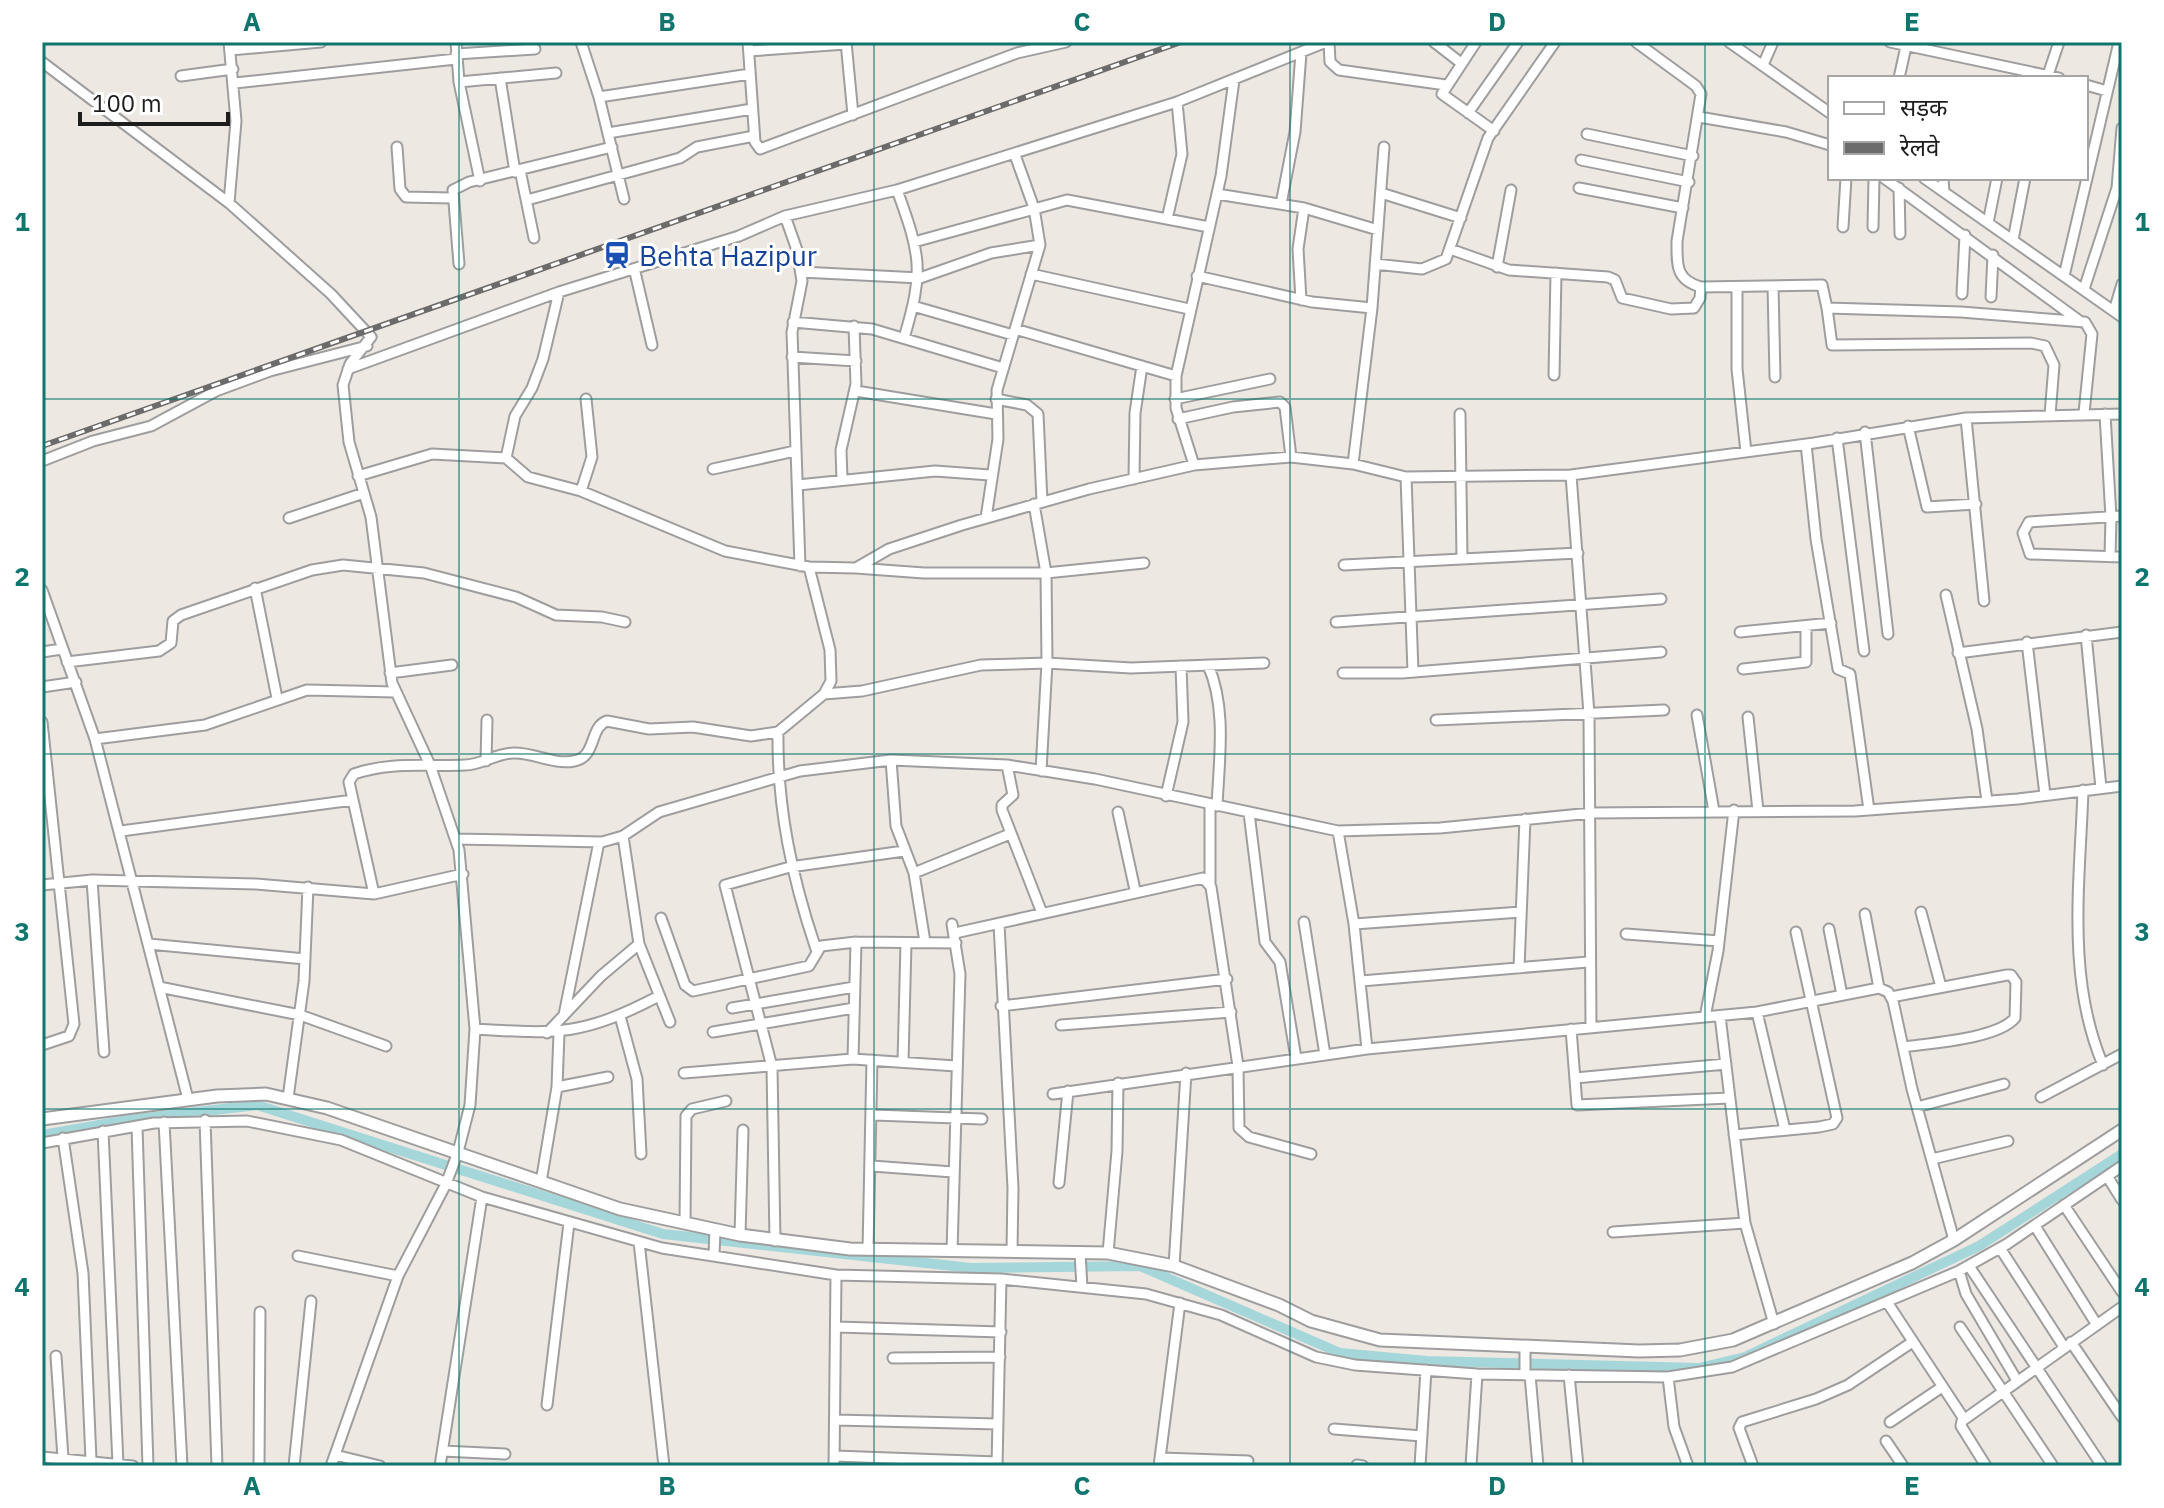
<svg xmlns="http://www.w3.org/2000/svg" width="2164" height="1508" font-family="'IBM Plex Sans','Noto Sans Devanagari',sans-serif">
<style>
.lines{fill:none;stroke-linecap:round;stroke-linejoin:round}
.canal{stroke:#a5d7da;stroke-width:10}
.minor-casing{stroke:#9e9e9e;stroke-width:13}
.tertiary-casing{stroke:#9e9e9e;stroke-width:15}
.minor{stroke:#fff;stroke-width:9}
.tertiary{stroke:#fff;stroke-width:11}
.rail-casing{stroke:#6b6b6b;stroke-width:6}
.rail{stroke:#fff;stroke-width:3;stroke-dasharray:9;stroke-linecap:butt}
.grid{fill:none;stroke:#0f766e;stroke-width:2;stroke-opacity:0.55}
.labels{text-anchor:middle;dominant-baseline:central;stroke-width:6;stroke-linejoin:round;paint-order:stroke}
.transit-label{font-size:28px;fill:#164399;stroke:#fff;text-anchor:start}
.neatline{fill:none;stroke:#0f766e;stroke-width:3}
.grid-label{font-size:26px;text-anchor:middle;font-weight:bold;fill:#0f766e}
</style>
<rect width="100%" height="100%" fill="#eee8e3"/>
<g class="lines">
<path class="canal" d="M42,1135L128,1120L257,1105L663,1234L971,1268L1140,1266L1340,1353L1427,1361L1699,1368L1745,1357L1979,1246L2122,1154"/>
<g class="minor-casing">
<path id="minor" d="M229,42L236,121L229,203
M456,42L459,82L480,181
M581,42L599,97L624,199
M748,42L755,142L760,149L1017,53L1066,42
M846,42L853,115
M1329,42L1330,62L1339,70L1446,85
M1434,42L1461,63
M1476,42L1442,94L1494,131
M1636,42L1696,86L1701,94L1677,241C1677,264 1675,280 1701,287L1822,285L1827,308L1961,312L2085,322L2092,334L2084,413
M1729,42L1830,113
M1890,42L2059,78
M230,50L321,42
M749,51L846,44
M456,54L535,49
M42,62L229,203L331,294L371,337L350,364L343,385L349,442L371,517L392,683L430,765L459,850L475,1029L470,1105L458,1152L446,1184L398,1276L331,1466
M1763,65L1773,42
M181,76L233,69
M500,78L515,172
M1899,78L1907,42
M2047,78L2059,42
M459,82L556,73
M235,83L456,59
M2086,85L2107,91
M599,97L750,74
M1468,113L1518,42
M1699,117L1786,132L1830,145
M608,133L752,109
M1587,134L1693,156
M397,147L400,189L406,197L451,198
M1581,160L1689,182
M520,170L534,238
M1884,178L2081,322
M1924,178L2122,317
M1943,178L1944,192
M1579,188L1683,208
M1899,188L1900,234
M897,190C921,256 924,271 904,338
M1381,193L1461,218
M1217,194L1304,208L1378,230
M527,200L680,158L697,147L754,136
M1281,204L1295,132L1301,53
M785,216L797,250L802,281L792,332L800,566
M1167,219L1182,154L1177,102
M1988,223L1997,178
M1843,227L1846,178
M1873,227L1874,178
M2013,240L2025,178
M914,242L1067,200L1209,227
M1450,249L1509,270L1608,277L1615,280L1622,298L1671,309L1694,308L1700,298L1701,287
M459,264L453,190L469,182L612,147
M1375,264L1422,269L1446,259L1488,138L1555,42
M1497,267L1511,190
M635,272L652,345
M801,272L920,278L991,253L1040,245
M1031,274L1189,309
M1197,276L1312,302L1372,308
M2064,276L2119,42
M1773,286L1775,377
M1737,287V369L1746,452
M2084,289L2117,188L2122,128
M1962,294L1965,235
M1991,297L1993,255
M1301,300L1298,249L1304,208
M913,306L1013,335
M1827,308L1832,345L2031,343L2045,346L2054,365L2050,415
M2114,311L2122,284
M793,322L872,329L1003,368
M1015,329L1176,376
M792,357L856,361
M348,369L559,292L739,236L785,216L897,190L1177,102L1326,42
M1554,375L1556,273
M856,391L996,414
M996,399L1027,405L1038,414L1042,502
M1175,399L1270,379
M1460,414L1462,559
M2105,414L2111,517L2110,557
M1966,418L1984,601
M1178,419L1233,407L1280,402L1285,407L1291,457
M1908,426L1927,507L1976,504
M1865,432L1888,634
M1837,438L1864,651
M1806,444L1816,539L1838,669L1850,674L1869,810
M506,458L515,416L532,388L543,359L559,292
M42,461L93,441L151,426L216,391L270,371L367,346
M1353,464L1372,308L1384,147
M1194,465L1176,408V376L1221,176L1234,80
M713,469L795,451
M1571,475L1589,714L1591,1027
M358,476L432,454L506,458L528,477L581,491L725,551L809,567L856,568L889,549L962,525L1089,489L1194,465L1291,457L1353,464L1406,477L1571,475L1814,443L1966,418L2122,414
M1406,477L1413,672
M1134,479L1135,413L1142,366
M842,480L841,450L856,384L854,326
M798,485L935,471L990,475
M581,491L592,457L586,399
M1034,504L1046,573L1144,563
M2122,516L2029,522L2023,533L2030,554L2122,557
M289,518L364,493
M986,518L998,439L997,390L1040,245L1034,208L1015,155
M1344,565L1578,553
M856,568L924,573H1046L1047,663L1041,771
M255,588L277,698
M42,590L95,739L188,1099
M1946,595L1977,729L1987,801
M1336,622L1661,599
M1740,632L1831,623
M2086,635L2101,788
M2027,642L2045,795
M42,652L62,649
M1958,653L2122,632
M67,662L159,651L171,643L173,621L181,615L312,570L343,565L424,573L516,597L556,615L602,617L625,622
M1208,665C1227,708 1219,760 1217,806
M1743,669L1806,662V626
M390,673L452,665
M1343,673H1402L1661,652
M42,687L76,682
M824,694L862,691L981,665L1047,663L1131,668L1264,663
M1697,715L1714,811
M1748,717L1758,811
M1436,720L1664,710
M42,722L74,1024L69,1036L42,1045
M778,732C777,808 792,878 816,949
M95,739L205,725L307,690L395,692
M891,760L896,826L914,873L925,942
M486,761L487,720
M1007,765L1013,795L1002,805V810L1042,913
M2083,790C2080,882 2066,978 2103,1065
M1166,796L1183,722L1181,666
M1118,812L1135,890
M1249,813L1265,942L1280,962L1296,1058
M121,831L353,800
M1338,831L1354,924L1367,1049
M623,836L639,944L670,1022
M455,839L602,842L623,836L659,812L800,771L891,760L1007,765L1095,779L1338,831L1440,828L1591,813L1855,811L2018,799L2122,786
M914,873L1010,834
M92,880L104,1052
M1210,884V805
M42,885L92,880L256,884L374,894L463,874
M374,894L349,782L354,774C391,761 426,767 465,765C482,765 496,753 513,753C533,752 553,765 574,761C597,757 589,727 607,721L649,729L693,727L751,736L778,732L824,694L831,681L830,650L809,567
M1921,912L1941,987
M1865,914L1879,988
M661,918L685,985L693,991L809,966L821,946L856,942L956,943
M1304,922L1325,1055
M952,924L960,974L952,1251
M999,924L1013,1188L1012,1251
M1354,924L1521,912
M1829,929L1842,995
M955,933L1203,878L1211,887L1238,1066L1239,1128L1249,1137L1311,1154
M1626,934L1719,941
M149,944L305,959
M1519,968L1525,819
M1361,981L1588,962
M159,987L300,1015L386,1046
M1891,997L2007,975H2011L2016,982L2015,1018C1997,1039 1930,1043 1903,1047
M1001,1006L1227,979
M732,1008L854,987
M1757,1012L1785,1130
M564,1015L599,842
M620,1016L637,1079L641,1154
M1720,1016L1745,1223L1774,1324
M1705,1017L1718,951L1734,810
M1061,1025L1231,1012
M475,1029C559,1034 582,1036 659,996
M1571,1029L1577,1105L1729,1098
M713,1032L854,1008
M547,1033L601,976L639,944
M853,1059L856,942
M903,1062L906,943
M684,1073L853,1059L956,1066
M1575,1078L1726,1064
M557,1087L608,1077
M1053,1094L1367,1049L1757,1012L1879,988L1888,992L1893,1001L1912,1089L1954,1240
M2041,1097L2122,1054
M288,1098L304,981L308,887
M1917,1107L2004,1084
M874,1115L982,1119
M205,1120L217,1466
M164,1122L182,1466
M137,1127L148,1466
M103,1131L118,1464
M1734,1135L1819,1127L1833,1124L1837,1118L1796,932
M63,1138L83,1273L91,1460
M42,1143L154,1123L247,1121L341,1140L482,1197L662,1248L836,1275L1001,1279L1146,1294L1221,1315L1316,1357L1355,1365L1477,1374L1668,1377L1732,1367L1959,1271L2007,1244L2122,1166
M1932,1159L2008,1141
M872,1166L953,1172
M2107,1176L2122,1200
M541,1182L557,1087L559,1033
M1059,1183L1068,1091
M2064,1205L2122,1292
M685,1223L686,1116L692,1109L726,1101
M2035,1226L2097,1325
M1613,1232L1745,1223
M740,1235L743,1130
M775,1241L772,1067L725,885L790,867L904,851
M639,1242L664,1466
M2000,1248L2064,1347
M868,1250L872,1060
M1080,1253L1082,1287
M1108,1253L1117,1151L1118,1083
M714,1255L715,1230
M298,1256L398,1276
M1174,1266L1186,1073
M1969,1266L2102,1466
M1959,1271L1966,1294L2016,1379
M1887,1302L1964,1419
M837,1327L1001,1332
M1960,1327L2053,1466
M2071,1342L2122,1417
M56,1356L63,1458
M893,1358L1000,1357
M1525,1375V1347
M1530,1375L1538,1466
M1569,1375L1578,1466
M1668,1377L1674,1427L1688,1466
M547,1405L569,1223
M836,1420L998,1424
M1890,1422L1942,1387
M1334,1429L1422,1436
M1886,1441L1903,1466
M443,1451L505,1454
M335,1455L380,1466
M835,1456L997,1462
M42,1457L133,1466
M1161,1458L1248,1461
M1357,1465L1363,1466
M259,1466L260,1312
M294,1466L311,1301
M440,1466L482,1197
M834,1466L836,1275
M997,1466L1001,1279
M1159,1466L1180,1303
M1420,1466L1426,1370
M1471,1466L1477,1374
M1753,1466L1739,1428L1742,1422L1816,1399L1848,1385L1911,1343
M1986,1466L1961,1426L1962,1421L2122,1307"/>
</g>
<g class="tertiary-casing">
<path id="tertiary" d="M42,1119L217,1096L266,1094L327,1108L620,1209L740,1235L850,1249L1108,1253L1174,1266L1279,1305L1311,1321L1380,1340L1639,1351L1680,1350L1733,1340L1912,1263L1954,1240L2122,1130"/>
</g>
<use href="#minor" class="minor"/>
<use href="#tertiary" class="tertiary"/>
<g class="rail-casing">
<path id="rail" d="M42,446L1181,42"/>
</g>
<use href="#rail" class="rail"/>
</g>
<path class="grid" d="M459,42V1466M874,42V1466M1290,42V1466M1705,42V1466M42,399H2122M42,754H2122M42,1109H2122"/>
<defs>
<g id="station-bare" transform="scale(2.16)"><path d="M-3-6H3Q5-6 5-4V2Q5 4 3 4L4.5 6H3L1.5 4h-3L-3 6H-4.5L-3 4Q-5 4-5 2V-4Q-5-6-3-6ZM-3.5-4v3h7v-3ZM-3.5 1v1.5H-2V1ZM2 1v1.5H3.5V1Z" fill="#1a4fb4" stroke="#fff" stroke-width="2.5" paint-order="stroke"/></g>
</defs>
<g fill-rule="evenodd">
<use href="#station-bare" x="617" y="255"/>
</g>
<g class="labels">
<g class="transit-label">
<text x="639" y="255">Behta Hazipur</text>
</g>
</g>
<rect width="2164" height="1508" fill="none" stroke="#ffffff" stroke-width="88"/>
<rect x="1828" y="76" width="260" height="104" fill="#ffffff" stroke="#a5a5a5" stroke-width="2"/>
<rect x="1844" y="102" width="40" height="12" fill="#ffffff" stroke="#a5a5a5" stroke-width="2"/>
<text x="1900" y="116" font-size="24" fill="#1d1d1d">सड़क</text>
<rect x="1844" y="142" width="40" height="12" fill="#6b6b6b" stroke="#a5a5a5" stroke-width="2"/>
<text x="1900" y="156" font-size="24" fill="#1d1d1d">रेलवे</text>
<path d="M80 112v12h148v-12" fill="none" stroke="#1d1d1d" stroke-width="4"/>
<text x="92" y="112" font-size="24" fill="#1d1d1d" stroke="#ffffff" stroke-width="6" paint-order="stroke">100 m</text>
<rect x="44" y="44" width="2076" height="1420" class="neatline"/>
<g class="grid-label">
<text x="252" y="31">A</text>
<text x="667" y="31">B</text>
<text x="1082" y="31">C</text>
<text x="1497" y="31">D</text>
<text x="1912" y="31">E</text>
<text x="22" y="231">1</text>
<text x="2142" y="231">1</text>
<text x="22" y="586">2</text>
<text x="2142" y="586">2</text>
<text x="22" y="941">3</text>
<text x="2142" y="941">3</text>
<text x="22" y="1296">4</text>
<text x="2142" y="1296">4</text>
<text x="252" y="1495">A</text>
<text x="667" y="1495">B</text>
<text x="1082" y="1495">C</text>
<text x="1497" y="1495">D</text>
<text x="1912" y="1495">E</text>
</g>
</svg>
